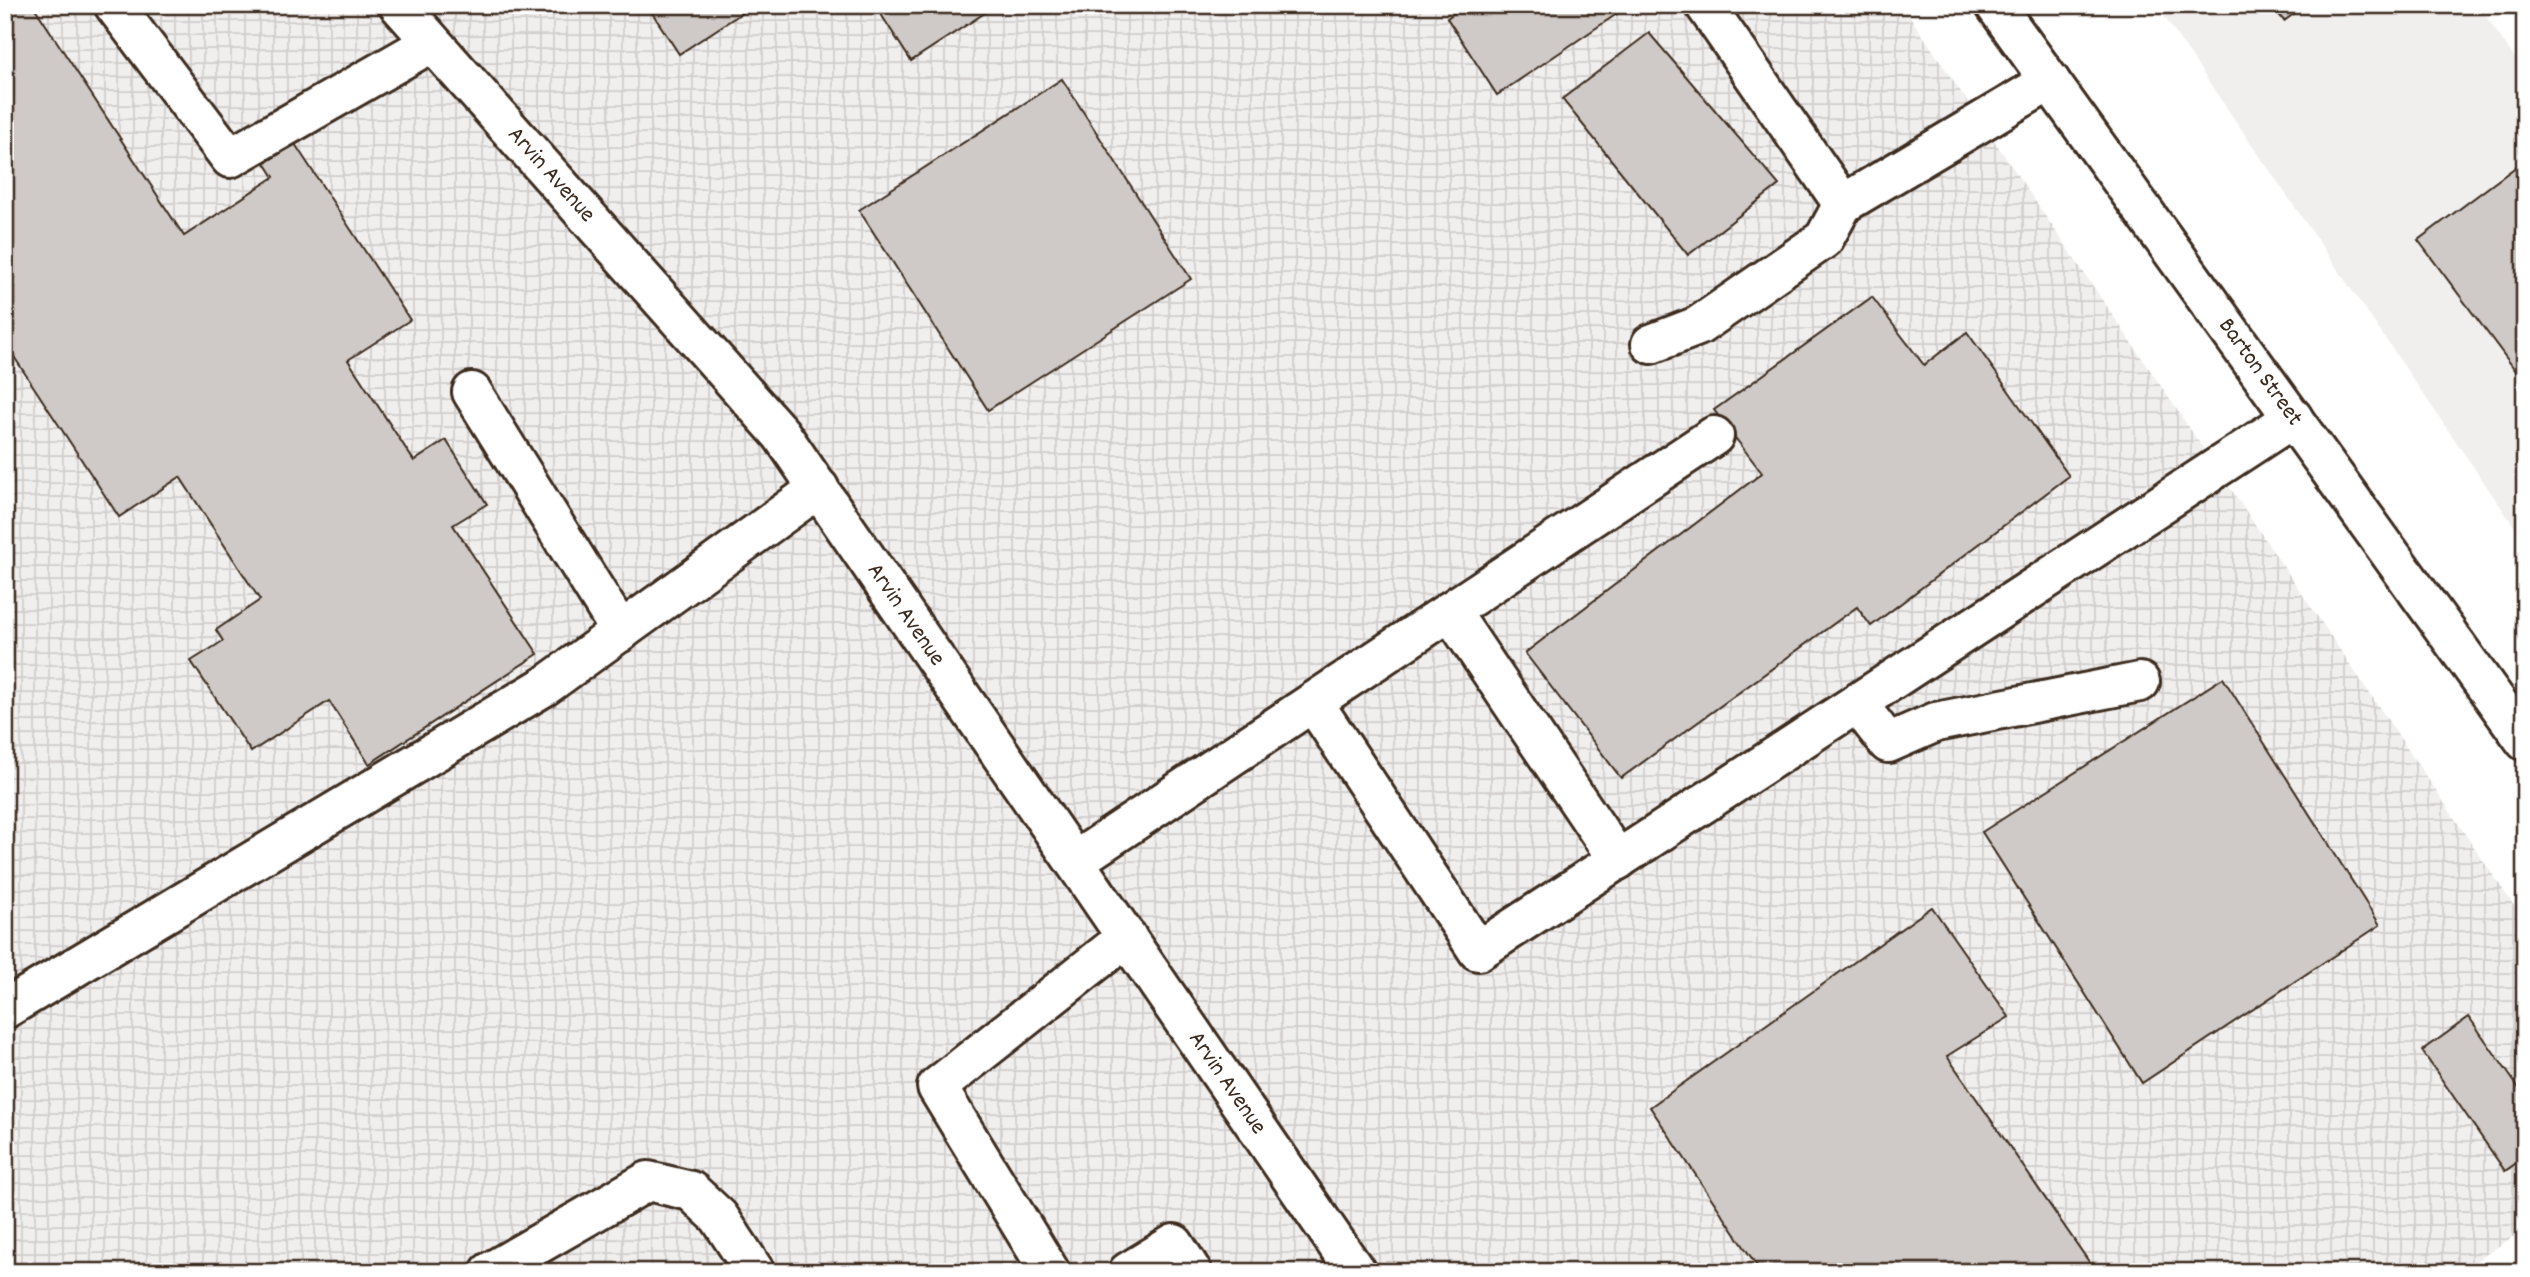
<svg xmlns="http://www.w3.org/2000/svg" width="2530" height="1277" font-family="Dekko,sans-serif">
<style>
.built{fill:#f1efee}
.industrial{fill:url(#industrial-grid)}
.building{fill:#cfcac7;stroke:#3b2a1e;stroke-width:2}
.lines{fill:none;stroke-linecap:round;stroke-linejoin:round}
.minor-casing{stroke:#3b2a1e;stroke-width:44}
.major-casing{stroke:#3b2a1e;stroke-width:44}
.minor{stroke:#fff;stroke-width:38}
.major{stroke:#fff;stroke-width:38}
.labels{text-anchor:middle;dominant-baseline:central;stroke-width:5;stroke-linejoin:round;paint-order:stroke}
.street-label{font-size:24px;fill:#3b2a1e;stroke:#fff}
</style>
<defs>
<pattern id="industrial-grid" width="8" height="8" patternUnits="userSpaceOnUse" patternTransform="scale(1.75)"><rect width="8" height="8" fill="#f1efee"/><path d="M0 4h8M4 0v8" fill="none" stroke="#d0cdcc"/></pattern>
</defs>
<rect width="100%" height="100%" fill="#fff"/>
<filter id="ink" filterUnits="userSpaceOnUse"><feTurbulence type="fractalNoise" baseFrequency=".0143" numOctaves="2"/><feDisplacementMap in="SourceGraphic" scale="14" xChannelSelector="R" yChannelSelector="G"/><feConvolveMatrix kernelMatrix="1 2 1 2 8 2 1 2 1" color-interpolation-filters="sRGB"/></filter>
<g filter="url(#ink)">
<path class="built" d="M2156,5H2478L2525,73V542Z"/>
<path class="industrial" d="M5,5H1902L2525,922V1229L2459,1272H5Z"/>
<path class="building" d="M5,5H33L184,236L274,177L265,163L295,144L410,320L348,360L414,461L446,440L487,504L453,525L538,654L369,764L329,701L251,752L191,661L223,641L216,630L260,600L180,477L119,517L5,343Z
M647,5H754L679,54Z
M875,5H997L911,61Z
M1466,5H1630L1497,95L1447,18Z
M2272,5H2306L2284,21Z
M1649,33L1779,185L1688,255L1562,99Z
M1062,79L1191,279L988,410L859,210Z
M2525,160V383L2418,240Z
M1872,297L1924,365L1967,332L2069,476L1871,626L1857,607L1621,778L1525,653L1762,473L1714,410Z
M2223,678L2380,925L2142,1083L1982,832Z
M1932,907L2009,1017L1947,1056L2096,1272H1761L1650,1107Z
M2469,1017L2525,1097V1157L2505,1171L2422,1051Z"/>
<g class="lines">
<g class="minor-casing">
<g id="minor">
<path d="M114,5L230,158L431,43"/>
<path id="s1" d="M399,5L781,434L1356,1272"/>
<path d="M1705,5L1843,204L2050,81"/>
<path d="M1651,344L1698,326L1824,239L1843,204"/>
<path d="M472,392L621,632"/>
<path d="M1450,611L1618,860"/>
<path d="M1313,702L1714,436"/>
<path d="M1857,703L1888,743L1936,722L2140,682"/>
<path d="M1075,861L1313,702L1478,951L2293,418"/>
<path d="M5,1009L545,686L819,488"/>
<path d="M490,1272L648,1181L691,1191L719,1217L755,1272"/>
<path d="M1050,1272L937,1087L1127,937"/>
<path d="M1128,1272L1174,1244L1192,1272"/>
</g>
</g>
<g class="major-casing">
<g id="major">
<path id="s2" d="M1995,5L2525,741"/>
</g>
</g>
<use href="#minor" class="minor"/>
<use href="#major" class="major"/>
</g>
</g>
<g class="labels">
<g class="street-label">
<text stroke="none"><textPath href="#s1" startOffset="228">Arvin Avenue</textPath></text>
<text stroke="none"><textPath href="#s2" startOffset="453">Barton Street</textPath></text>
<text stroke="none"><textPath href="#s1" startOffset="794">Arvin Avenue</textPath></text>
<text stroke="none"><textPath href="#s1" startOffset="1362">Arvin Avenue</textPath></text>
</g>
</g>
<rect width="2530" height="1277" fill="none" stroke="#fff" stroke-width="28"/>
<rect x="14" y="14" width="2502" height="1249" fill="none" stroke="#3b2a1e" stroke-width="2.5" filter="url(#ink)"/>
</svg>
